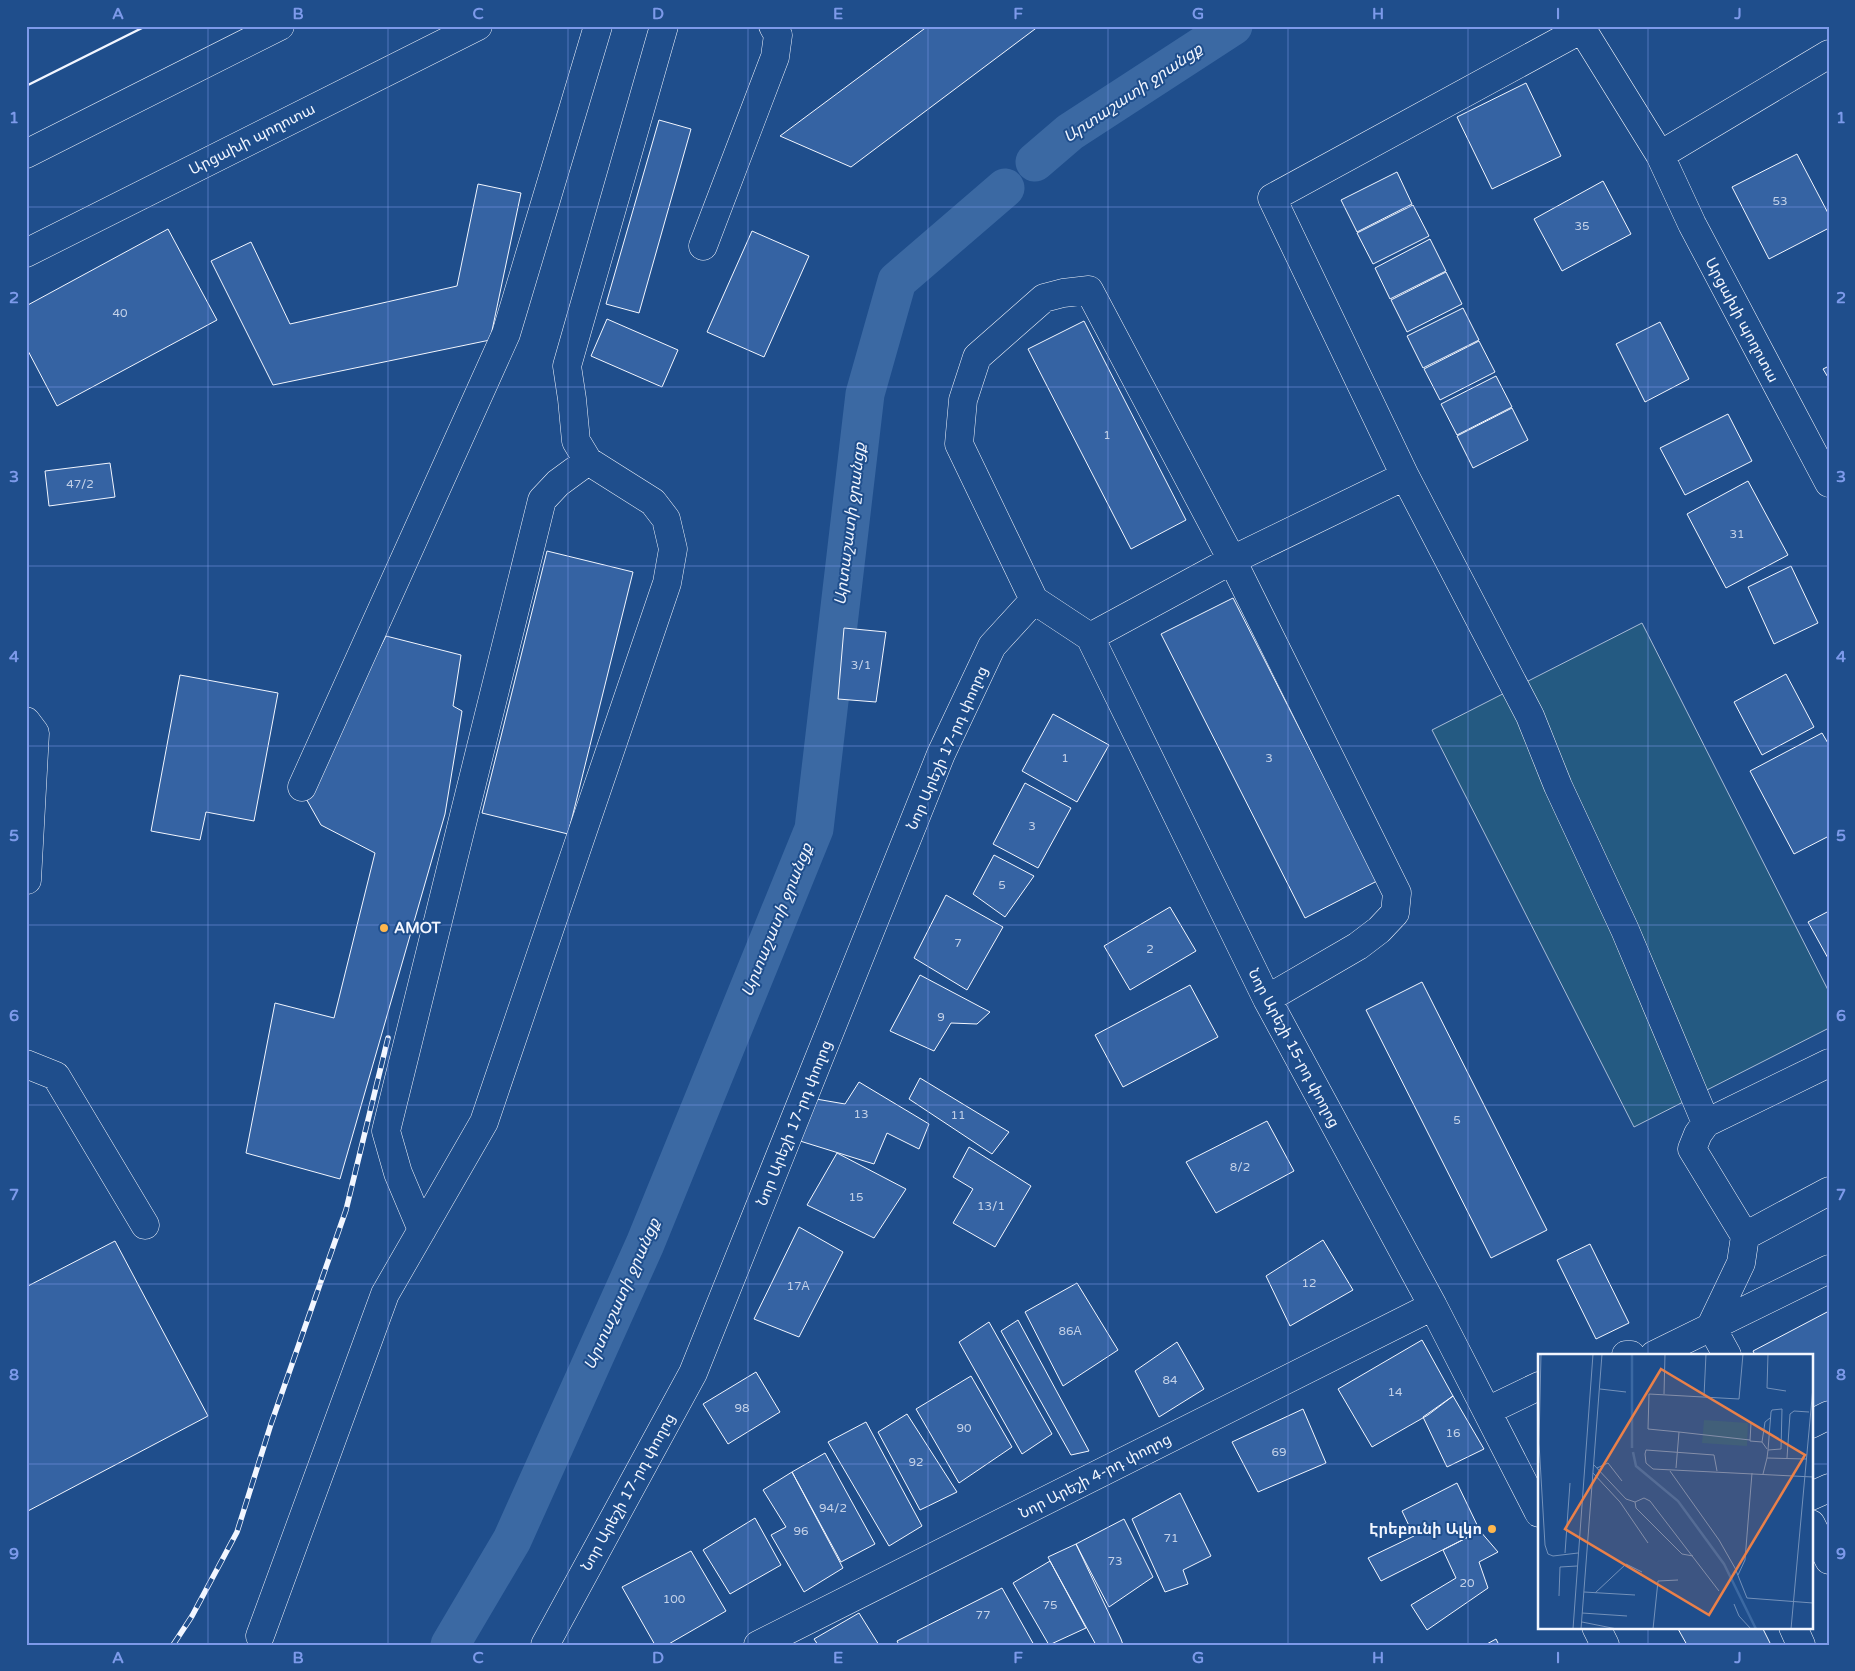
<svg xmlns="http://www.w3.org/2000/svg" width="1855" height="1671" font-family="'Varela Round','Noto Sans Armenian',sans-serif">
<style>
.green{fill:#245a82;stroke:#a8bbd7}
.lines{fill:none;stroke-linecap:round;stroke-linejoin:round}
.canal{stroke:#3b69a3;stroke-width:39}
.building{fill:#3563a3;stroke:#f2f6ff}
.minor-casing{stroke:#f2f6ff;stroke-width:29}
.major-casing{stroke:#f2f6ff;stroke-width:29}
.minor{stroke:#1f4e8c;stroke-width:28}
.major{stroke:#1f4e8c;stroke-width:28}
.rail-casing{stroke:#f2f6ff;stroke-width:5.5}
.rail{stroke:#1f4e8c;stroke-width:4;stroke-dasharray:11;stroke-linecap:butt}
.wall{stroke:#f2f6ff;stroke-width:2.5}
.grid{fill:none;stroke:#7d9aea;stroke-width:1;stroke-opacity:0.55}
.poi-dot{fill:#ffb74d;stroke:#1f4e8c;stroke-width:2}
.labels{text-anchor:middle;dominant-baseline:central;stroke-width:4;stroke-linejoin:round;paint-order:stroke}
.number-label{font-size:12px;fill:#c3d1e8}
.street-label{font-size:15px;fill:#f2f6ff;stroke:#1f4e8c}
.poi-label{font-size:15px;font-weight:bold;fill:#f2f6ff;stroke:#1f4e8c;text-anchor:start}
.water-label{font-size:16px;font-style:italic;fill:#f2f6ff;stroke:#1f4e8c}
.inset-river{fill:none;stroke:#3b69a3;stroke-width:2.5}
.inset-road{fill:none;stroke:#7391ba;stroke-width:1}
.view{fill:#ea8049;fill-opacity:0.15;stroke:#ea8049;stroke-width:2.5}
.inset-edge{fill:none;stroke:#f2f6ff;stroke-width:2.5}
.neatline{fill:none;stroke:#7d9aea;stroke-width:2}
.grid-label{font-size:16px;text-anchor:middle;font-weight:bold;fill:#7d9aea}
</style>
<rect width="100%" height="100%" fill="#1f4e8c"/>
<path class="green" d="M1642,623L1829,992V1028L1634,1127L1432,730Z"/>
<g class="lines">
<path class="canal" d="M1035,162L1070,132L1233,26
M450,1645L512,1540L645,1244L814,829L865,394L897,281L1005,188"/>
</g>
<path class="building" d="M928,26H1039L851,167L780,136Z
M1526,83L1561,156L1492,189L1457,117Z
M659,120L691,129L639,313L606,304Z
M1797,154L1829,215V228L1769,259L1732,187Z
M1397,172L1412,204L1357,232L1341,200Z
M1603,181L1631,234L1562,271L1534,219Z
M478,184L521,193L490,340L273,385L211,261L251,242L290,324L457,286Z
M1413,205L1429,236L1373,264L1357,233Z
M168,229L217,320L57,406L26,347V306Z
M752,231L809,256L764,357L707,332Z
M1430,239L1446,271L1390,299L1375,268Z
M1446,272L1462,304L1407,332L1391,300Z
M1463,308L1479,340L1423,368L1407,336Z
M607,319L678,350L662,387L591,356Z
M1084,321L1186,520L1131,549L1028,349Z
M1660,322L1689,379L1645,402L1616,344Z
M1479,341L1495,372L1440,400L1424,369Z
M1829,366V379L1823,369Z
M1496,376L1512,407L1457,435L1441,404Z
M1512,408L1528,440L1473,468L1457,436Z
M1728,414L1752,461L1685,495L1660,448Z
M110,463L115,497L49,506L45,471Z
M1748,481L1788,555L1726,588L1687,514Z
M547,551L633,572L568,834L482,813Z
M1791,566L1818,623L1774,644L1748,587Z
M1233,598L1377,881L1305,918L1161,634Z
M844,628L886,632L876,702L838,699Z
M386,636L461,655L453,706L462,711L445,814L340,1179L246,1153L275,1003L334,1018L375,853L321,825L304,795Z
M1786,674L1814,727L1762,755L1734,702Z
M180,675L278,693L254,821L206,812L200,840L151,831Z
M1053,714L1109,745L1077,802L1022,771Z
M1822,733L1829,745V836L1794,854L1750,771Z
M1025,783L1071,808L1038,868L993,844Z
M994,855L1034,876L1005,917L973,894Z
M946,895L1003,927L967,990L914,958Z
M1170,907L1196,951L1130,990L1104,946Z
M1829,911V960L1808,922Z
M920,975L990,1012L977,1024L951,1023L934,1051L890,1031Z
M1422,982L1547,1230L1491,1258L1366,1010Z
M1190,985L1218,1037L1123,1087L1095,1035Z
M920,1078L1009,1132L992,1154L909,1099Z
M859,1082L929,1124L919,1149L887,1133L874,1164L800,1141L816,1099L845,1104Z
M1267,1121L1294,1171L1216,1213L1186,1162Z
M969,1147L1031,1186L995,1247L953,1223L973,1189L953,1177Z
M837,1153L906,1189L874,1238L807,1205Z
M799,1227L843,1252L799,1337L754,1319Z
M1323,1240L1353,1290L1290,1326L1266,1276Z
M115,1241L208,1416L26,1512V1287Z
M1590,1244L1629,1323L1596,1339L1557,1260Z
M1077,1283L1118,1350L1063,1386L1025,1312Z
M1829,1311V1403L1811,1412V1355H1755L1753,1351Z
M1018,1320L1089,1451L1071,1455L1001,1331Z
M989,1322L1052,1434L1022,1454L959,1342Z
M1422,1340L1453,1396L1428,1415L1372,1447L1338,1389Z
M1177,1342L1204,1389L1159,1417L1135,1371Z
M756,1372L780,1412L728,1444L703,1404Z
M971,1376L1012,1447L959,1483L916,1409Z
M1453,1396L1484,1449L1447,1467L1423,1417Z
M1303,1409L1326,1463L1258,1492L1232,1442Z
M907,1414L957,1492L920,1510L878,1432Z
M866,1422L922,1526L889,1546L828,1442Z
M825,1453L875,1544L841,1562L792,1472Z
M792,1472L843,1568L804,1592L771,1535L786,1527L763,1490Z
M1457,1483L1480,1531L1381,1581L1368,1558L1414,1536L1402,1511Z
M1180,1493L1211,1556L1183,1570L1188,1584L1165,1592L1132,1519Z
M755,1518L781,1565L730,1594L703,1550Z
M1124,1519L1153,1577L1109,1607L1076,1544Z
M1480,1531L1498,1552L1479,1562L1488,1588L1427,1630L1411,1605L1456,1578L1443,1550Z
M1076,1544L1121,1639L1123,1645H1096L1050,1561L1048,1557Z
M691,1551L726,1611L667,1645H655L622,1587Z
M1050,1561L1086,1628L1049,1645L1013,1583Z
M1002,1588L1034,1645H899L897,1641Z
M859,1613L879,1645H818L814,1639Z
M1677,1627H1762L1771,1645H1687Z
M1496,1639L1499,1645H1485Z"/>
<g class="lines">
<g class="minor-casing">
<path id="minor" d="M1660,155L1829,54
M703,246L775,57L778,35L773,26
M1405,476L1530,716L1558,786L1625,930L1706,1123
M1090,637L1232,560L1405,476L1272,198L1582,29L1660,155L1692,224L1829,483
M26,721L35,733L27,880
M302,787L506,334L598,26
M1267,999L1358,946L1379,930L1395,913L1397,893L1232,560L1089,290L1063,293L1044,298L977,357L963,400L959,444L1034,600L1090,637L1267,999L1433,1306L1539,1513
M26,1064L56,1076L145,1225
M422,1230L398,1173L386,1131L542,500L558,483L588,461
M1745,1236L1829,1191
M1711,1326L1741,1263L1745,1236L1692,1149L1698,1134L1706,1123L1829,1063
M1711,1326L1727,1355
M1626,1355H1631
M1654,1355L1829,1269
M1487,1411L1539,1386
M1811,1424L1829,1415
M1811,1496L1829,1488
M1811,1524L1829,1560
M1596,1627L1605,1645
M1793,1627L1801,1645
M260,1636L385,1294L484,1122L667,583L673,549L666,519L653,502L588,461L576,441L572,399L567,366L664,26
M545,1645L693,1373L941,754L992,646L1034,600
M758,1645L1433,1306"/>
</g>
<g class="major-casing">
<path id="major" d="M26,154L280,26
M26,253L478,26"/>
</g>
<use href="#minor" class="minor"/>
<use href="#major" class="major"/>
<g class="rail-casing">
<path id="rail" d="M173,1645L192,1616L237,1532L271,1424L346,1210L388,1038"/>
</g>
<use href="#rail" class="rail"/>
<path class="wall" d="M26,86L146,26"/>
</g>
<path class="grid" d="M208,26V1645M388,26V1645M568,26V1645M748,26V1645M928,26V1645M1108,26V1645M1288,26V1645M1468,26V1645M1648,26V1355M26,207H1829M26,387H1829M26,566H1829M26,746H1829M26,925H1829M26,1105H1829M26,1284H1829M26,1464H1539M1811,1464H1829M1648,1627V1645"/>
<g class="poi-dot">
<circle cx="384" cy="928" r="5"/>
<circle cx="1492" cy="1529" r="5"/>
</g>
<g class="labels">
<g class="number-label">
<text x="1780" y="201">53</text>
<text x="1582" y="226">35</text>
<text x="120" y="313">40</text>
<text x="1107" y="435">1</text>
<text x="80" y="484">47/2</text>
<text x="1737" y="534">31</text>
<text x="861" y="665">3/1</text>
<text x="1065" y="758">1</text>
<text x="1269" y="758">3</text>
<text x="1032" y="826">3</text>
<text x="1002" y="885">5</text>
<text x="958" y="943">7</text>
<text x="1150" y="949">2</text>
<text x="941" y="1017">9</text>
<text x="861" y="1114">13</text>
<text x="958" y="1115">11</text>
<text x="1457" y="1120">5</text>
<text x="1240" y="1167">8/2</text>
<text x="856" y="1197">15</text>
<text x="991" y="1206">13/1</text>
<text x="1309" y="1283">12</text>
<text x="798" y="1286">17А</text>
<text x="1070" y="1331">86А</text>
<text x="1170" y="1380">84</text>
<text x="1395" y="1392">14</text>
<text x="742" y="1408">98</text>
<text x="964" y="1428">90</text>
<text x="1453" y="1433">16</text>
<text x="1279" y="1452">69</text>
<text x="916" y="1462">92</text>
<text x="833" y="1508">94/2</text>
<text x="801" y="1531">96</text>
<text x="1171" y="1538">71</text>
<text x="1115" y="1561">73</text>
<text x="1467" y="1583">20</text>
<text x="674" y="1599">100</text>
<text x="1050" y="1605">75</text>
<text x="983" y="1615">77</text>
</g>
<g class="street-label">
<text transform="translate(252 139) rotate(-27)">Արցախի պողոտա</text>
<text transform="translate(1742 320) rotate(62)">Արցախի պողոտա</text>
<text transform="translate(947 748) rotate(-66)">Նոր Արեշի 17-րդ փողոց</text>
<text transform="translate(1294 1048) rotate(62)">Նոր Արեշի 15-րդ փողոց</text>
<text transform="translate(794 1123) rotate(-68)">Նոր Արեշի 17-րդ փողոց</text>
<text transform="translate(1095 1476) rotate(-27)">Նոր Արեշի 4-րդ փողոց</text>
<text transform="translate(628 1492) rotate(-61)">Նոր Արեշի 17-րդ փողոց</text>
</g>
<g class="poi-label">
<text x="394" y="928">AMOT</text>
<text x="1482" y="1529" text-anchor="end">Էրեբունի Ալկո</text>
</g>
<g class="water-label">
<text transform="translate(1133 93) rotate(-34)">Արտաշատի ջրանցք</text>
<text transform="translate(850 524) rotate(-83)">Արտաշատի ջրանցք</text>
<text transform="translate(777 920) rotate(-68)">Արտաշատի ջրանցք</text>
<text transform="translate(622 1294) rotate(-66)">Արտաշատի ջրանցք</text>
</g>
</g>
<g transform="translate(1538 1354)">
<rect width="275" height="275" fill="#1f4e8c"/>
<path d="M166,66L210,69L209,92L164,89Z" fill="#245a82"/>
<path class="inset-river" d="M94,0V94M95,98L98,112L140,147L186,210L218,275"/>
<path class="inset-road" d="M3,0L1,89L7,191L10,200L15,202L40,199M230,0L229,34L248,37M62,35L88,38M126,40L127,0M166,42L168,0M213,69L212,87L224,88L229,95M141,78L212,86M224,88L227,68L232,64M229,104L230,96L233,58L234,56L244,55L243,95L230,96M249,104L252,60L256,57L271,58M56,111L88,145L97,148L106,144L112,147L181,237M59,114L70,109L84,127M138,114L141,78L110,75L111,40L201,45L205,0M132,117L181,186L197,214L209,244L275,249M179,117L176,101L108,96L107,100L108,109L115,115L275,123M55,119L82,148L110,189M225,120L229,104L268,105M97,148L98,154L144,200L155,202M27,199L32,129M200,221L207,206L214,119M46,238L97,241M57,239L88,210L104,218M21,242L22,213L39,212M196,250L201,262L213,275M44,259L89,262M44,268L79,275M35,275L55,0M43,275L64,0M115,275L120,227L140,226M253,275L275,33"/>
<path class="view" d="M123,15L267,101L171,261L27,175Z"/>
<rect width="275" height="275" class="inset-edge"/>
</g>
<rect width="1855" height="1671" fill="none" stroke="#1f4e8c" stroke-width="55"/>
<rect x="28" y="28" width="1800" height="1616" class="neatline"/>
<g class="grid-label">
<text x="118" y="19">A</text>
<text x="298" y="19">B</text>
<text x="478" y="19">C</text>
<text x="658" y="19">D</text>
<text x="838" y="19">E</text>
<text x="1018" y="19">F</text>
<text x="1198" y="19">G</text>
<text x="1378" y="19">H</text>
<text x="1558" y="19">I</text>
<text x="1738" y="19">J</text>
<text x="14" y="123">1</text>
<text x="1841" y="123">1</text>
<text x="14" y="303">2</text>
<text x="1841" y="303">2</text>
<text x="14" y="482">3</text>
<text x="1841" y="482">3</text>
<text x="14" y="662">4</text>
<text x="1841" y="662">4</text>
<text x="14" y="841">5</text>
<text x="1841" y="841">5</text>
<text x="14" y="1021">6</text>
<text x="1841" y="1021">6</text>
<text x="14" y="1200">7</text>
<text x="1841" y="1200">7</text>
<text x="14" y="1380">8</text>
<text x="1841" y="1380">8</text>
<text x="14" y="1559">9</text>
<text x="1841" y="1559">9</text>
<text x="118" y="1663">A</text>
<text x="298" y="1663">B</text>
<text x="478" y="1663">C</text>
<text x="658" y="1663">D</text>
<text x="838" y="1663">E</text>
<text x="1018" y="1663">F</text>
<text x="1198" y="1663">G</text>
<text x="1378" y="1663">H</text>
<text x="1558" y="1663">I</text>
<text x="1738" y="1663">J</text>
</g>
</svg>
